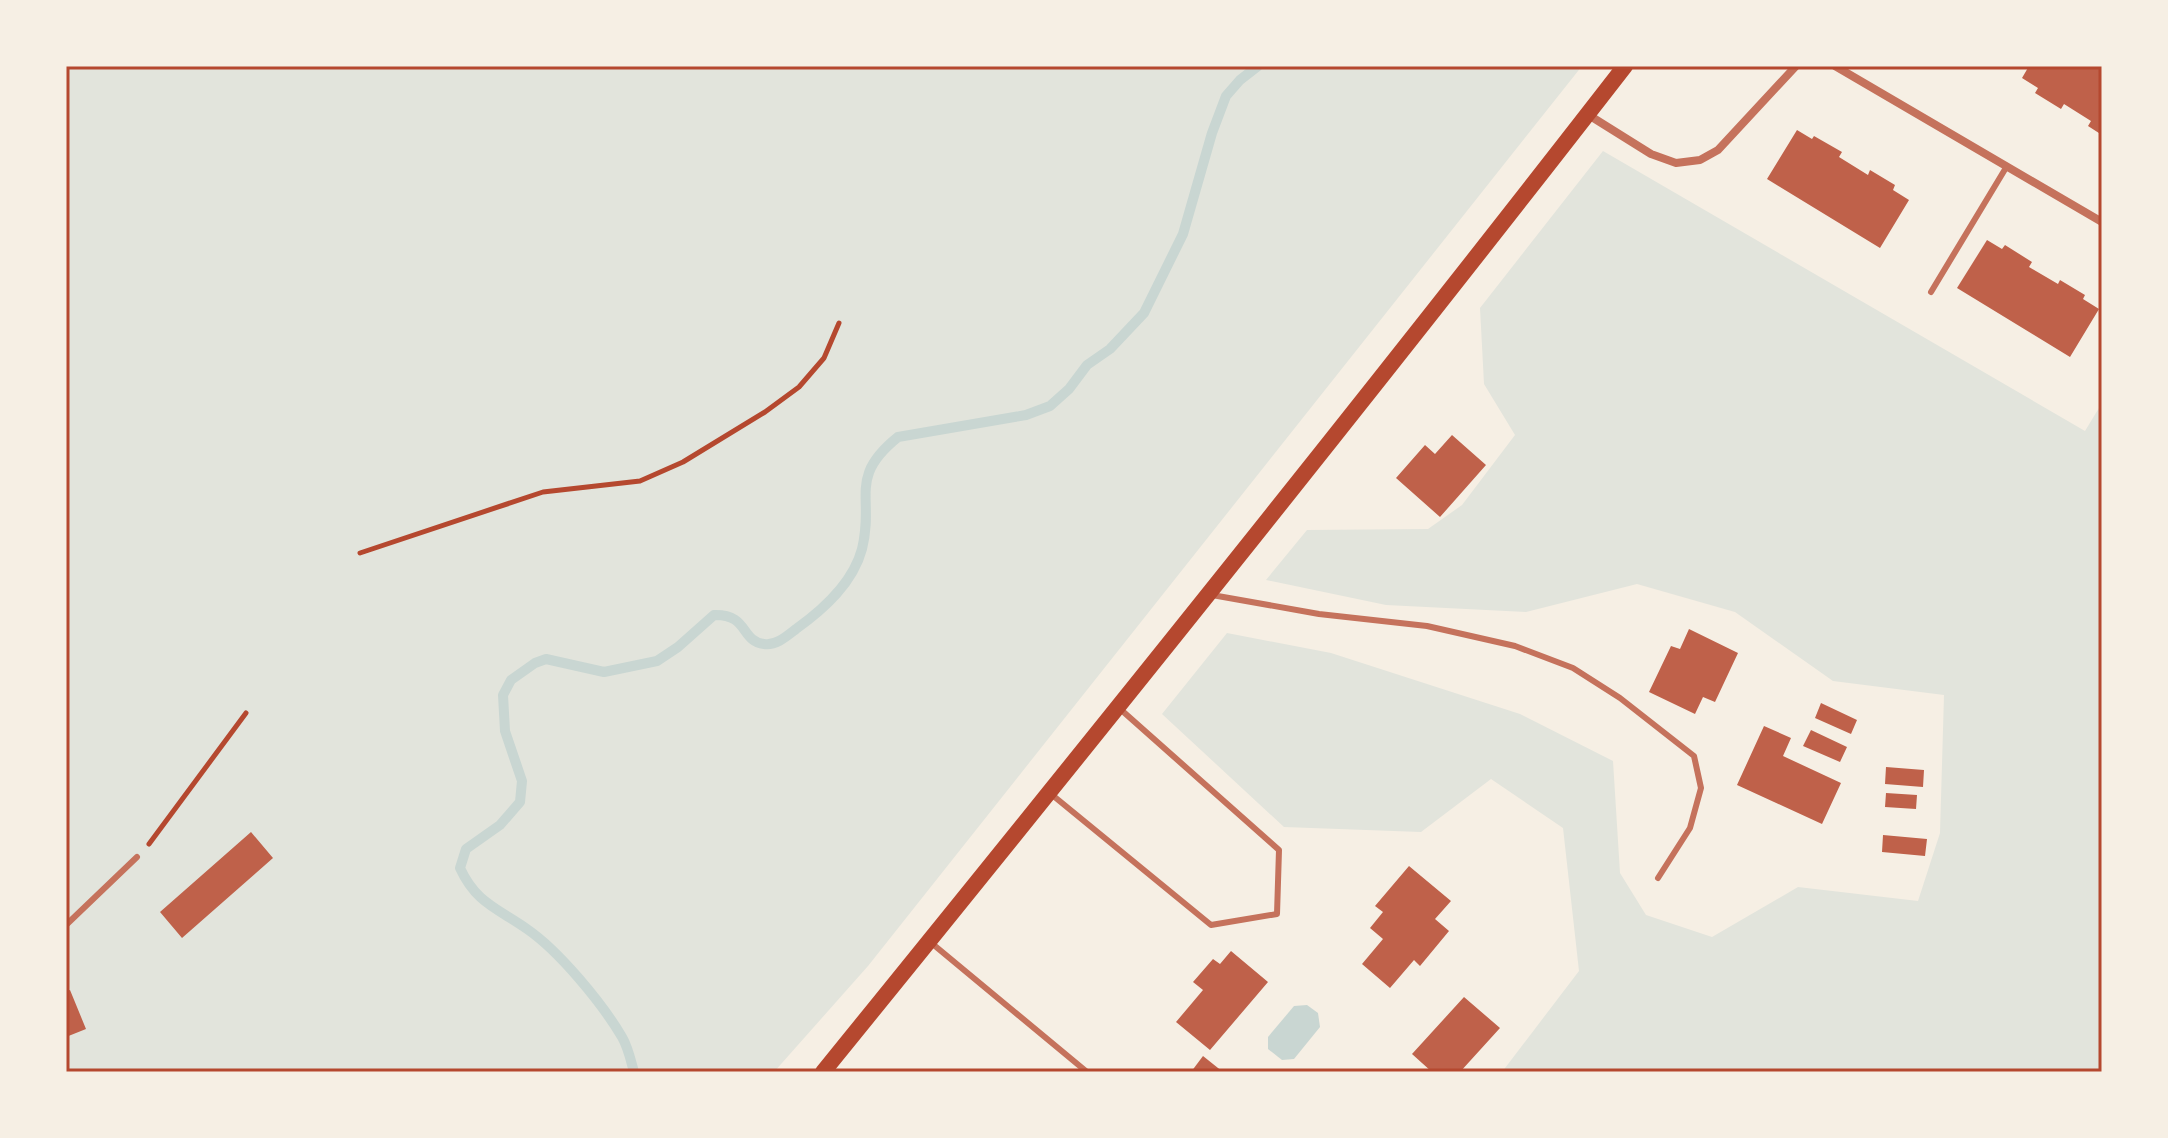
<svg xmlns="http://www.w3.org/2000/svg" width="2168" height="1138" font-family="'Libre Baskerville',serif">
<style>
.green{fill:#e2e4dc}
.water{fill:#c9d6d2}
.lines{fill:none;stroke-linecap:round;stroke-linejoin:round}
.stream{stroke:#c9d6d2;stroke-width:10}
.building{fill:#bf614a}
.path{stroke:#b5482f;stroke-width:5}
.service{stroke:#c5725c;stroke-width:6}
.minor{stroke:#c5725c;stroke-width:8}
.secondary{stroke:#b5482f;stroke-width:16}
.neatline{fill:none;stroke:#b5482f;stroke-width:3}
</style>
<rect width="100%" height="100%" fill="#f6efe4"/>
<path class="green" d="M66,66H1582L868,966L774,1072H66Z
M1603,151L2085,431L2102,403V1072H1502L1579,971L1563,828L1491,779L1421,832L1284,827L1162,714L1227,633L1331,653L1520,714L1613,761L1620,873L1646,915L1712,937L1798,887L1918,901L1940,833L1944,695L1833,681L1735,612L1637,584L1526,612L1386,605L1266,580L1307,530L1428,529L1462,505L1515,435L1484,384L1480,308Z"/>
<path class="water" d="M1307,1005L1318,1013L1320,1027L1294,1059L1282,1060L1268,1049V1037L1294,1006Z"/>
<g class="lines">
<path class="stream" d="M634,1072C631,1061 628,1047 622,1037C602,1003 559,951 527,929C497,908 476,903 460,868L466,849L500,825L520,802L522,781L505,731L503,695L511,680L535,663L546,659L604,672L657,661L678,647L714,615C749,614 740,641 764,644C776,646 787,636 796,629C824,609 853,583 862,549C875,497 847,478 898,437L1026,415L1050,406L1069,389L1087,365L1110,349L1144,313L1183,234L1212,133L1226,96L1240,80L1258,66"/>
</g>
<path class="building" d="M2029,66H2102V135L2088,126L2091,121L2064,104L2061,109L2035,93L2038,88L2022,78Z
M1797,130L1812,139L1814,136L1842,152L1839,157L1868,175L1870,170L1895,185L1893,190L1909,200L1880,248L1767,179Z
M1987,240L2002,249L2005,245L2032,262L2029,267L2058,284L2060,280L2085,295L2083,299L2099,309L2070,357L1957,288Z
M1452,435L1486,465L1440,517L1396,478L1425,445L1435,454Z
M1689,629L1738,653L1715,702L1703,697L1695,714L1649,692L1671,646L1680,649Z
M1821,703L1857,720L1851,734L1815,718Z
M1764,726L1791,738L1783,756L1841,783L1822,824L1737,785Z
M1811,730L1847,747L1840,762L1803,746Z
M1886,767L1924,770L1923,787L1885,784Z
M1886,793L1917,795L1916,809L1885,807Z
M251,832L273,858L182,938L160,912Z
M1883,835L1927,839L1925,856L1882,852Z
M1409,866L1451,901L1435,919L1449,931L1420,966L1414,960L1390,988L1362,964L1383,939L1370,928L1383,912L1375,906Z
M1231,951L1268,982L1210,1050L1176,1022L1203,990L1193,982L1213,959L1220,964Z
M70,990L86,1029L66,1037V991Z
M1464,997L1500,1028L1460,1072H1432L1412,1054Z
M1203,1056L1223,1072H1191Z"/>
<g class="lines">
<path class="path" d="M360,553L543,492L640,481L683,462L765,412L799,387L824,358L839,323
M149,844L246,713"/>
<path class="service" d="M1931,292L2007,166
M1212,595L1319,614L1427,626L1515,646L1573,668L1620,698L1694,756L1701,788L1690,828L1658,878
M1051,794L1211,925L1277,914L1279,850L1119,708
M66,925L137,857
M929,941L1087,1072"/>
<path class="minor" d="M1835,66L2102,222
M1587,114L1651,154L1676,163L1700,160L1718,150L1796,66"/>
<path class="secondary" d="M823,1072C1093,739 1362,405 1625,66"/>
</g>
<rect width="2168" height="1138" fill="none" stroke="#f6efe4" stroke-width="136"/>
<rect x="68" y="68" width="2032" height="1002" class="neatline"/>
</svg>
